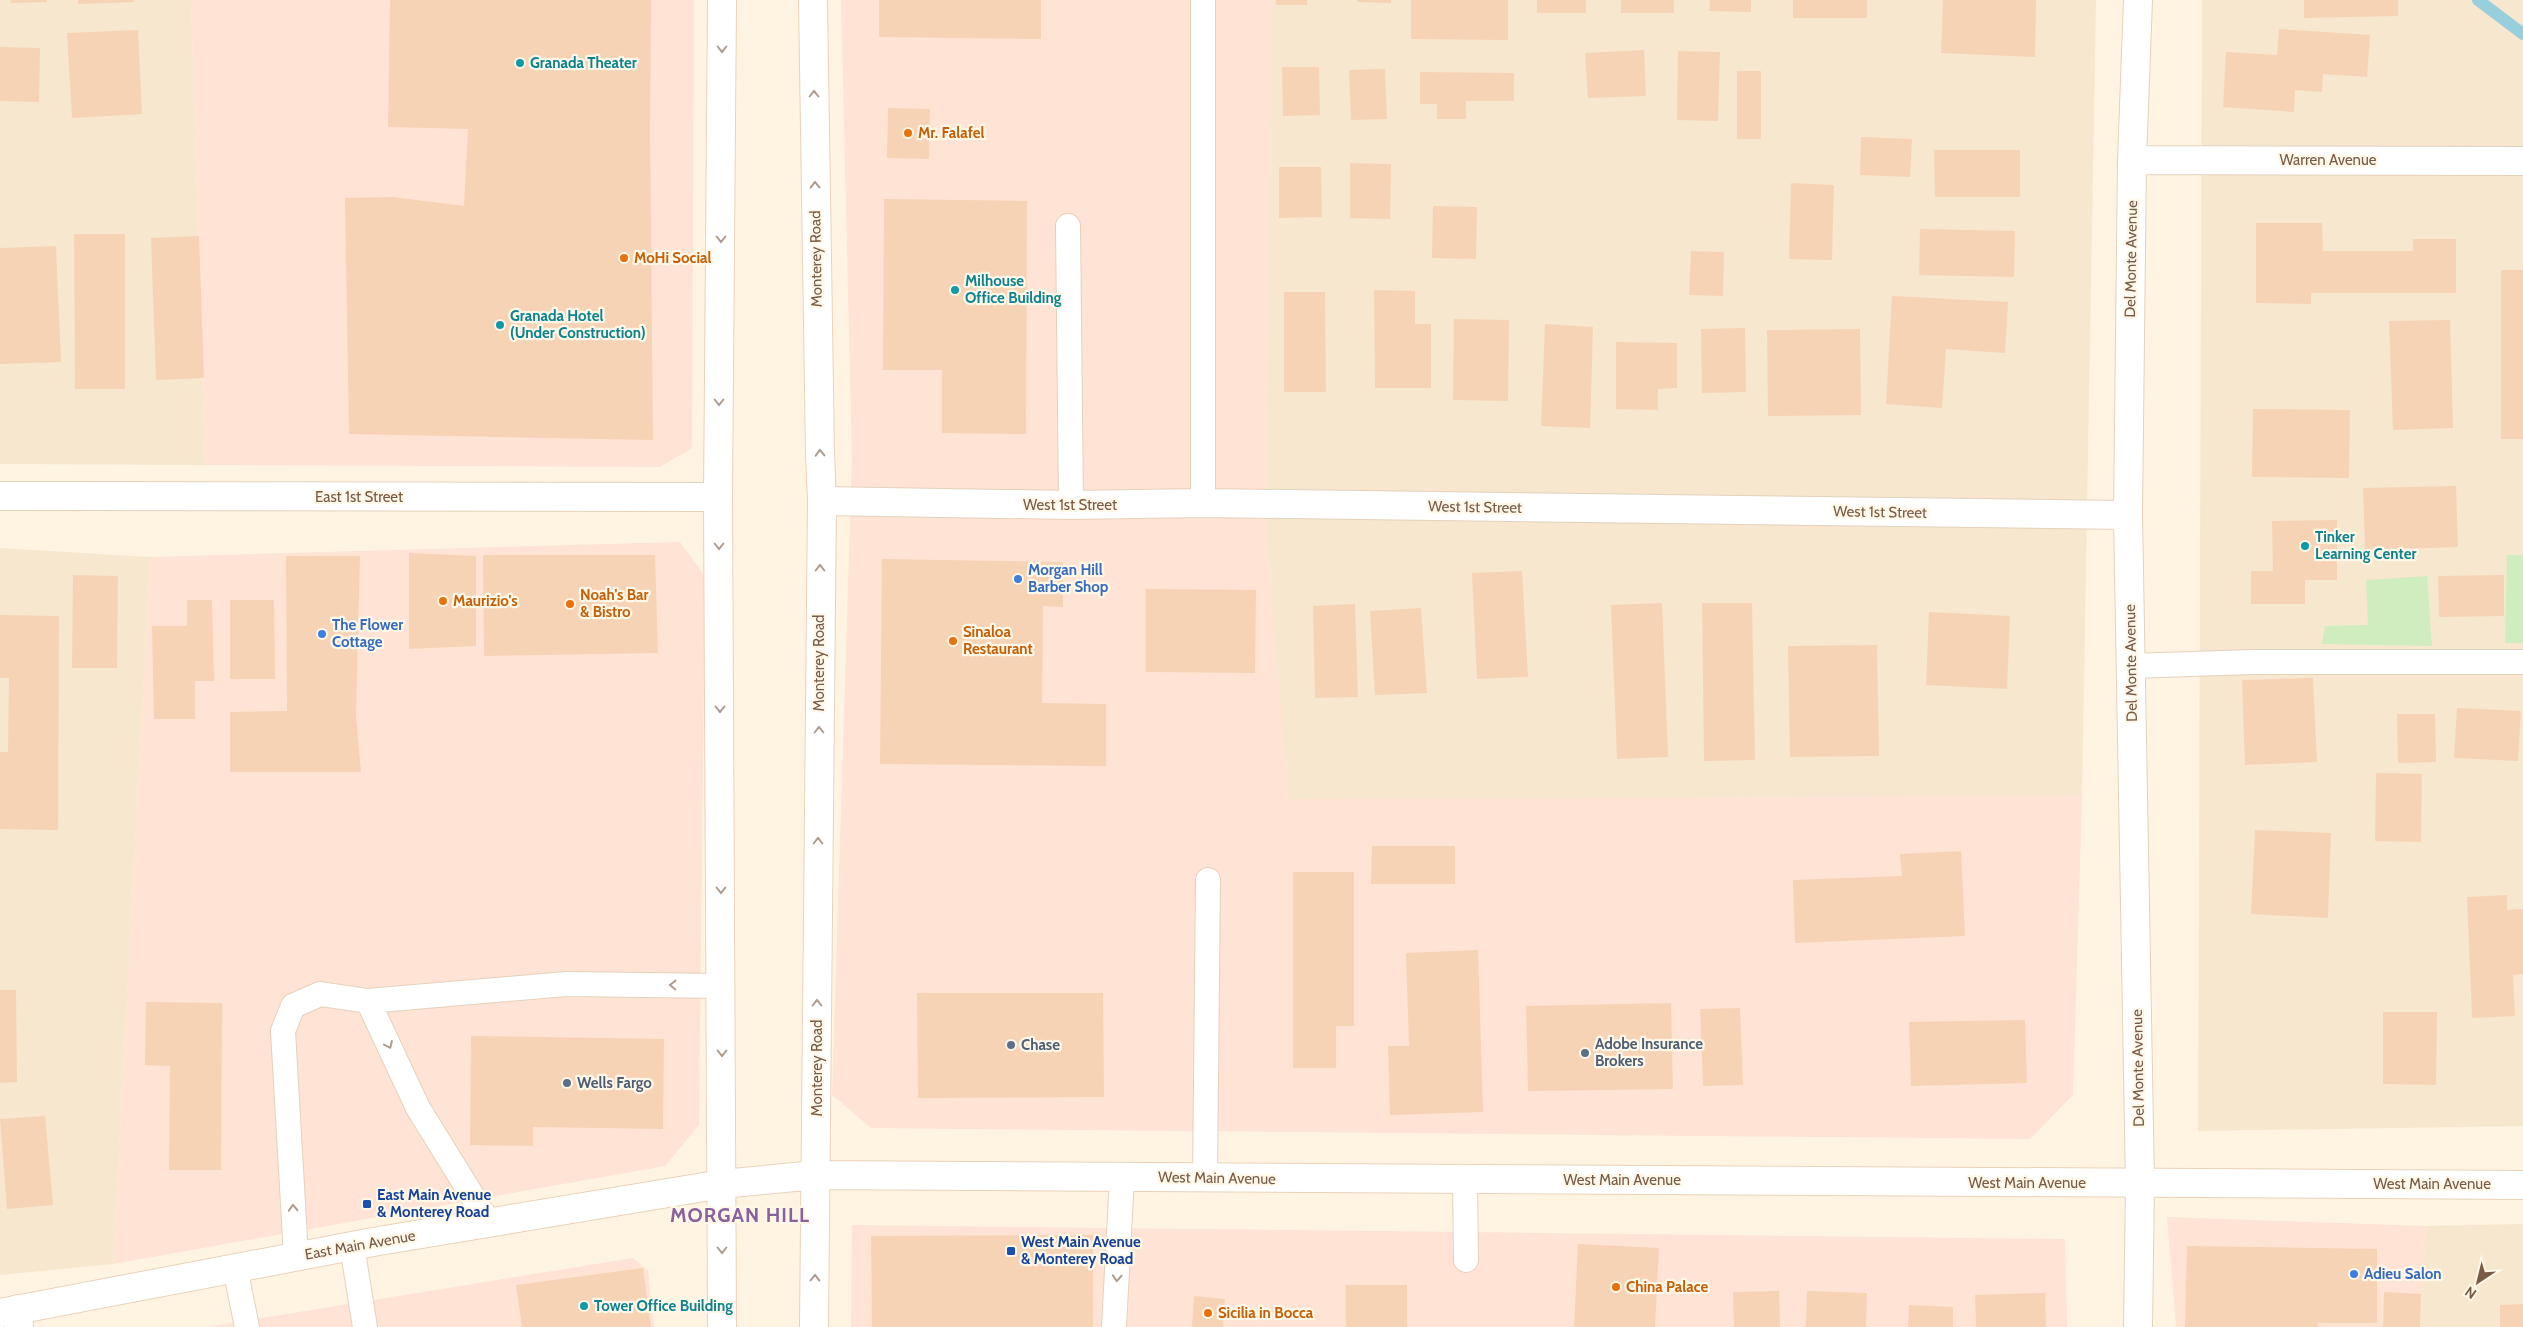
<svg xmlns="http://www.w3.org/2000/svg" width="2523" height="1327" font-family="Cabin,sans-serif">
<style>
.residential{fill:#f7e7ce}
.commercial{fill:#ffe3d4}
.green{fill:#cfedbe}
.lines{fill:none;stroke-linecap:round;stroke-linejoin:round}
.stream{stroke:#98cfdd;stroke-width:12}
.building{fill:#f7d3b5}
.lane-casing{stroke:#e4d1bc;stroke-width:26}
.street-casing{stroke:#e4d1bc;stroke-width:30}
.secondary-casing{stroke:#e9d2b9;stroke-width:30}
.lane{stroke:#fff;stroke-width:24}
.street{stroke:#fff;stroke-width:28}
.secondary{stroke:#fff;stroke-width:28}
.oneway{stroke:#ae9c8f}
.culture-dot{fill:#0f9aa8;stroke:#fff8e9;stroke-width:2}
.food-dot{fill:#e8710a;stroke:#fff8e9;stroke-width:2}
.shop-dot{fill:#3f7fe0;stroke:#fff8e9;stroke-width:2}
.service-dot{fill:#5c6f8a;stroke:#fff8e9;stroke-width:2}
.transit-dot{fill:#1a4fb4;stroke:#fff8e9;stroke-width:2}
.labels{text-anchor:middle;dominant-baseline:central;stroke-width:4.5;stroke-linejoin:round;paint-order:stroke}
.culture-label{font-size:15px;font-weight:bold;fill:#0d838f;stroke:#fff8e9;text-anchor:start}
.food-label{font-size:15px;font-weight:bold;fill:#c56008;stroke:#fff8e9;text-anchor:start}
.street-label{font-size:15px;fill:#785a45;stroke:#fff8e9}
.shop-label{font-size:15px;font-weight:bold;fill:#366cbe;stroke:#fff8e9;text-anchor:start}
.service-label{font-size:15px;font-weight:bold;fill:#4e5e75;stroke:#fff8e9;text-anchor:start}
.transit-label{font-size:15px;font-weight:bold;fill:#164399;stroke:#fff8e9;text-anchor:start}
.district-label{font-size:20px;font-weight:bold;letter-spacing:1px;fill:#8b609d;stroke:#fff8e9}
</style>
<rect width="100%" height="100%" fill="#fff4e1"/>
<path class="residential" d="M0,0H191L205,465L0,464Z
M1270,0H2096L2082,796L1288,800L1267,546Z
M2202,0H2523V1126L2198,1131Z
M0,548L150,557L113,1264L0,1275Z
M2523,1224V1327H2420L2426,1226Z"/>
<path class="commercial" d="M191,0H694L692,448L660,467L205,465Z
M841,0H1271L1267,546L1289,799L2082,796L2073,1095L2030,1139L871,1128L832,1095L852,459Z
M680,542L705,576L699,1125L665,1166L113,1264L150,557Z
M2167,1217L2426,1226L2420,1327H2176Z
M852,1225L2065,1239L2067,1327H851Z
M633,1258L648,1271L654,1327H206Z"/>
<path class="green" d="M2507,555H2523V643H2505Z
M2427,576L2432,646L2322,644L2325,626L2368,625L2366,580Z"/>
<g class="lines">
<path class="stream" d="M2478,0L2523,34"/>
</g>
<path class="building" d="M11,0H47V2L11,3Z
M78,0H134V2L78,4Z
M390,0H651L650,131L653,440L349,434L345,198L392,197L464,206L468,129L388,127Z
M879,0H1041V39L879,37Z
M1276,0H1307V5H1276Z
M1357,0H1391V3L1357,2Z
M1411,0H1508V40L1411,39Z
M1537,0H1586V13H1537Z
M1621,0H1674V13H1621Z
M1710,0H1751V12L1709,11Z
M1793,0H1867V18H1793Z
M1943,0H2036L2035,57L1941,53Z
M2304,0H2398V16L2304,18Z
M2279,29L2370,35L2367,77L2323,74L2322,92L2295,90L2294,112L2223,107L2226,52L2277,55Z
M138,30L142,114L72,118L67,33Z
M0,47L40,48L39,102L0,101Z
M1644,50L1646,96L1588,98L1585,53Z
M1678,51L1720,52L1718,121L1677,120Z
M1282,67H1319L1320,115L1283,116Z
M1385,69L1387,119L1351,120L1349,70Z
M1737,71H1761V139H1737Z
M1420,72L1514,73V101H1466V119H1437V104H1420Z
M888,108L930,109L929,159L887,158Z
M1861,137L1912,139L1910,177L1860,175Z
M1934,150H2020V197H1935Z
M1350,163L1391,164L1390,219L1350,218Z
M1279,167H1321L1322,217L1279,218Z
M1791,183L1834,185L1832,260L1789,259Z
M884,199L1027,201L1026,434L942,433V370H883Z
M1433,206L1477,207L1476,259L1432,258Z
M2256,223H2322L2323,251H2413V239H2456V293H2311V304L2256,303Z
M1920,229L2015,231L2014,277L1919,275Z
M74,234H125V389H75Z
M199,236L204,378L156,380L151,238Z
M56,246L61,362L0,364V248Z
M1691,251L1724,252L1723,296L1689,295Z
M2501,270H2523V439H2501Z
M1374,290L1415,291V324H1431V388H1375Z
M1284,292H1325L1326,392H1284Z
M1892,296L2008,302L2005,353L1946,349L1942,408L1886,404Z
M1454,319L1509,320L1508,401L1453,400Z
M2450,320L2453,428L2393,430L2389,321Z
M1545,324L1593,327L1590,428L1541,426Z
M1745,328L1746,392L1702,393L1701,329Z
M1860,329L1861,415L1768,416L1767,330Z
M1616,342L1677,343V388L1658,389V410L1616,409Z
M2253,409L2350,410L2349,478L2252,477Z
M2456,486L2458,547L2365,550L2363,488Z
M2337,520V580H2305V604H2251V571H2273L2272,521Z
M409,553L476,556V646L409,649Z
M483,555H655L658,653L484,656Z
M286,556H360L356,715L361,772H230V712L287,711Z
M882,559L1063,562V607L1043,606L1042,703L1106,704V766L880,764Z
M1522,571L1528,677L1477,679L1472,573Z
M73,575L118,576L117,668H72Z
M2504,575V616L2439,617L2438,576Z
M1146,589L1256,590L1255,673L1146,672Z
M187,600H212L214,681H195V719H154L152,626H187Z
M230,600H274L275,679H230Z
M1662,603L1668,757L1617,759L1611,605Z
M1702,603H1752L1755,760L1704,761Z
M1355,604L1358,697L1315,698L1313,606Z
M1421,608L1427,693L1375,695L1370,611Z
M1929,612L2010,616L2007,689L1926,685Z
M0,615L59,616L58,830L0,829V752H8L9,678H0Z
M1877,645L1879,756L1790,757L1788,646Z
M2313,678L2317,762L2245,765L2242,680Z
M2457,708L2521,711L2518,761L2454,758Z
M2397,714H2435L2436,762L2398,763Z
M2376,773L2422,774L2421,842L2375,841Z
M2255,830L2331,833L2328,918L2251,914Z
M1372,846H1455V884H1371Z
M1961,851L1965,936L1795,943L1793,880L1902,876L1900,854Z
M1293,872H1354V1026H1336V1068H1293Z
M2507,895V910L2523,909V974L2513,975L2515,1016L2472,1018L2467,897Z
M1478,950L1483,1112L1390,1115L1388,1046H1409L1406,953Z
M0,990H16L17,1082L0,1083Z
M917,993H1103L1104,1097L918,1098Z
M146,1002L222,1003L221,1170H169L170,1066L145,1065Z
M1671,1003L1673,1089L1528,1091L1526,1006Z
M1740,1008L1743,1085L1703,1086L1700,1009Z
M2383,1012H2437L2436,1085L2383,1084Z
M2025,1020L2027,1083L1911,1086L1909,1022Z
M471,1036L664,1039L663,1129L533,1127V1146L470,1145Z
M45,1116L53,1205L7,1209L0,1119Z
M1093,1235V1327H872L871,1236Z
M1578,1244L1659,1248L1655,1327H1574Z
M2187,1246L2377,1249V1323H2318V1327H2185Z
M643,1268L651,1327H522L516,1285Z
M1346,1285H1407V1327H1346Z
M1779,1291L1780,1327H1734L1733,1292Z
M1807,1291L1867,1293L1866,1327H1806Z
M2384,1292L2421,1294L2420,1327H2383Z
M2045,1293L2046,1327H1976L1975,1295Z
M1194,1296L1225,1299L1223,1327H1192Z
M2523,1304V1327H2500V1305Z
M1909,1305L1953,1307V1327H1908Z"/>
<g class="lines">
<g class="lane-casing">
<path id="lane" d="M1203,0V503
M1068,226L1071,505
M2131,666L2251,662H2523
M368,1001L418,1108L489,1223
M1205,1177L1208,880
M1465,1179L1466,1260
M352,1246L365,1327
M296,1256L283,1031L293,1006L320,994L368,1001L566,984L721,986
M235,1268L247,1327
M1114,1327L1122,1177"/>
</g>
<g class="street-casing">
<path id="street" d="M2132,160L2523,161
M0,496L718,497
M822,501L1071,505L1203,503L2128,515
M18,1309L19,1327
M2138,1327L2140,1184L2128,515L2132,160L2138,0"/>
</g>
<g class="secondary-casing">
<path id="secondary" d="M813,0L820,453L822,501L814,1327
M0,1313L373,1242L722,1184L816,1175L2523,1185
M722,1327L718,497L722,0"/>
</g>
<use href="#lane" class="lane"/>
<use href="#street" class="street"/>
<use href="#secondary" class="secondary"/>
</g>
<defs><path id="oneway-chevron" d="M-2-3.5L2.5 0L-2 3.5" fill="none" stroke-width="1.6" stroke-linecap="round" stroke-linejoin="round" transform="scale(1.25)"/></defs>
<g class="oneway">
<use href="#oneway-chevron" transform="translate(722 49) rotate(90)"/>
<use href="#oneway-chevron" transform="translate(814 94) rotate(-90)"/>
<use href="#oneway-chevron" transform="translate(815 185) rotate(-91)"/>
<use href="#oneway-chevron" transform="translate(721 239) rotate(90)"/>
<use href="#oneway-chevron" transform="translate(719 402) rotate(90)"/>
<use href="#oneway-chevron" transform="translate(820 453) rotate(-92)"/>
<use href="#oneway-chevron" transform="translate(719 546) rotate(90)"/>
<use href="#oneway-chevron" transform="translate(820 568) rotate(-90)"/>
<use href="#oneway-chevron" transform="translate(720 709) rotate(90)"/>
<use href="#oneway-chevron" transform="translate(819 730) rotate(-90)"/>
<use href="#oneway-chevron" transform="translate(818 841) rotate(-90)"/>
<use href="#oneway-chevron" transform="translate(721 890) rotate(90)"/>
<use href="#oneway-chevron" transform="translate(673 985) rotate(-179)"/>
<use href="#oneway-chevron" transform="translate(817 1003) rotate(-90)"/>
<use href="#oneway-chevron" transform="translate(389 1045) rotate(65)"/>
<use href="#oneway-chevron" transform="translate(722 1053) rotate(90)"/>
<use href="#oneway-chevron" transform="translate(293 1208) rotate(-93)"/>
<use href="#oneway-chevron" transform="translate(722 1250) rotate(90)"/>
<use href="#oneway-chevron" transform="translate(815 1278) rotate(-89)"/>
<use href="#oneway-chevron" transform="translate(1117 1278) rotate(93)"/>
</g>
<g class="culture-dot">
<circle cx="520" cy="63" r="5"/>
<circle cx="955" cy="290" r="5"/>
<circle cx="500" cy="325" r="5"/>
<circle cx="2305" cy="546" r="5"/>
<circle cx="584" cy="1306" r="5"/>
</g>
<g class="food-dot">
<circle cx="908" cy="133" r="5"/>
<circle cx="624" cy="258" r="5"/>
<circle cx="443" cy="601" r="5"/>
<circle cx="570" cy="604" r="5"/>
<circle cx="953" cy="641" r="5"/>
<circle cx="1616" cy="1287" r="5"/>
<circle cx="1208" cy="1313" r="5"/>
</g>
<g class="shop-dot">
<circle cx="1018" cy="579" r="5"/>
<circle cx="322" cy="634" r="5"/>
<circle cx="2354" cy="1274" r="5"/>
</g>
<g class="service-dot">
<circle cx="1011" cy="1045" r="5"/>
<circle cx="1585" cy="1053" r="5"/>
<circle cx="567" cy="1083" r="5"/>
</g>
<g class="transit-dot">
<rect x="362" y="1199" width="10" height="10" rx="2.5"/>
<rect x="1006" y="1246" width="10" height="10" rx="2.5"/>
</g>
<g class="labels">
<g class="culture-label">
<text x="530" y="63">Granada Theater</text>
<text x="965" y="281">Milhouse<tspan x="965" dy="17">Office Building</tspan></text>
<text x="510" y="316">Granada Hotel<tspan x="510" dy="17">(Under Construction)</tspan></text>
<text x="2315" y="537">Tinker<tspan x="2315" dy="17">Learning Center</tspan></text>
<text x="594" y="1306">Tower Office Building</text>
</g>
<g class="food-label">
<text x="918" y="133">Mr. Falafel</text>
<text x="634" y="258">MoHi Social</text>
<text x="580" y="595">Noah's Bar<tspan x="580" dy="17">&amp; Bistro</tspan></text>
<text x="453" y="601">Maurizio's</text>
<text x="963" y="632">Sinaloa<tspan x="963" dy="17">Restaurant</tspan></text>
<text x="1626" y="1287">China Palace</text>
<text x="1218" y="1313">Sicilia in Bocca</text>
</g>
<g class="street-label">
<text x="2328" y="160">Warren Avenue</text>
<text transform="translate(816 259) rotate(-91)">Monterey Road</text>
<text transform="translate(2131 259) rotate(-89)">Del Monte Avenue</text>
<text x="359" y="497">East 1st Street</text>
<text x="1070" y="505">West 1st Street</text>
<text transform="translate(1475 507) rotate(1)">West 1st Street</text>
<text transform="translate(1880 512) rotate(1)">West 1st Street</text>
<text transform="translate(819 663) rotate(-90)">Monterey Road</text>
<text transform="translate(2131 663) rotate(-91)">Del Monte Avenue</text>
<text transform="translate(817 1068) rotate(-90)">Monterey Road</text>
<text transform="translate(2138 1068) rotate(-91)">Del Monte Avenue</text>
<text transform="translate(1217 1178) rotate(1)">West Main Avenue</text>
<text x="1622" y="1180">West Main Avenue</text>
<text x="2027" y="1183">West Main Avenue</text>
<text x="2432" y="1184">West Main Avenue</text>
<text transform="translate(360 1245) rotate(-10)">East Main Avenue</text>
</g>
<g class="shop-label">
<text x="1028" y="570">Morgan Hill<tspan x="1028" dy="17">Barber Shop</tspan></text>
<text x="332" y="625">The Flower<tspan x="332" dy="17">Cottage</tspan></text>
<text x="2364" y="1274">Adieu Salon</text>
</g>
<g class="service-label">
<text x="1595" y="1044">Adobe Insurance<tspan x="1595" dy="17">Brokers</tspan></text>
<text x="1021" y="1045">Chase</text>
<text x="577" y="1083">Wells Fargo</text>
</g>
<g class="transit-label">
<text x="377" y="1195">East Main Avenue<tspan x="377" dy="17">&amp; Monterey Road</tspan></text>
<text x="1021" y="1242">West Main Avenue<tspan x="1021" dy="17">&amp; Monterey Road</tspan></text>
</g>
<g class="district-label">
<text x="740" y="1215">MORGAN HILL</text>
</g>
</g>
<g transform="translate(2478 1282) rotate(215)" stroke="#fff8e9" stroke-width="4" paint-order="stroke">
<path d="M0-4L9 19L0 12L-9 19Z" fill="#785a45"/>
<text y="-8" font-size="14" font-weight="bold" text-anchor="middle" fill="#785a45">N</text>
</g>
</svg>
